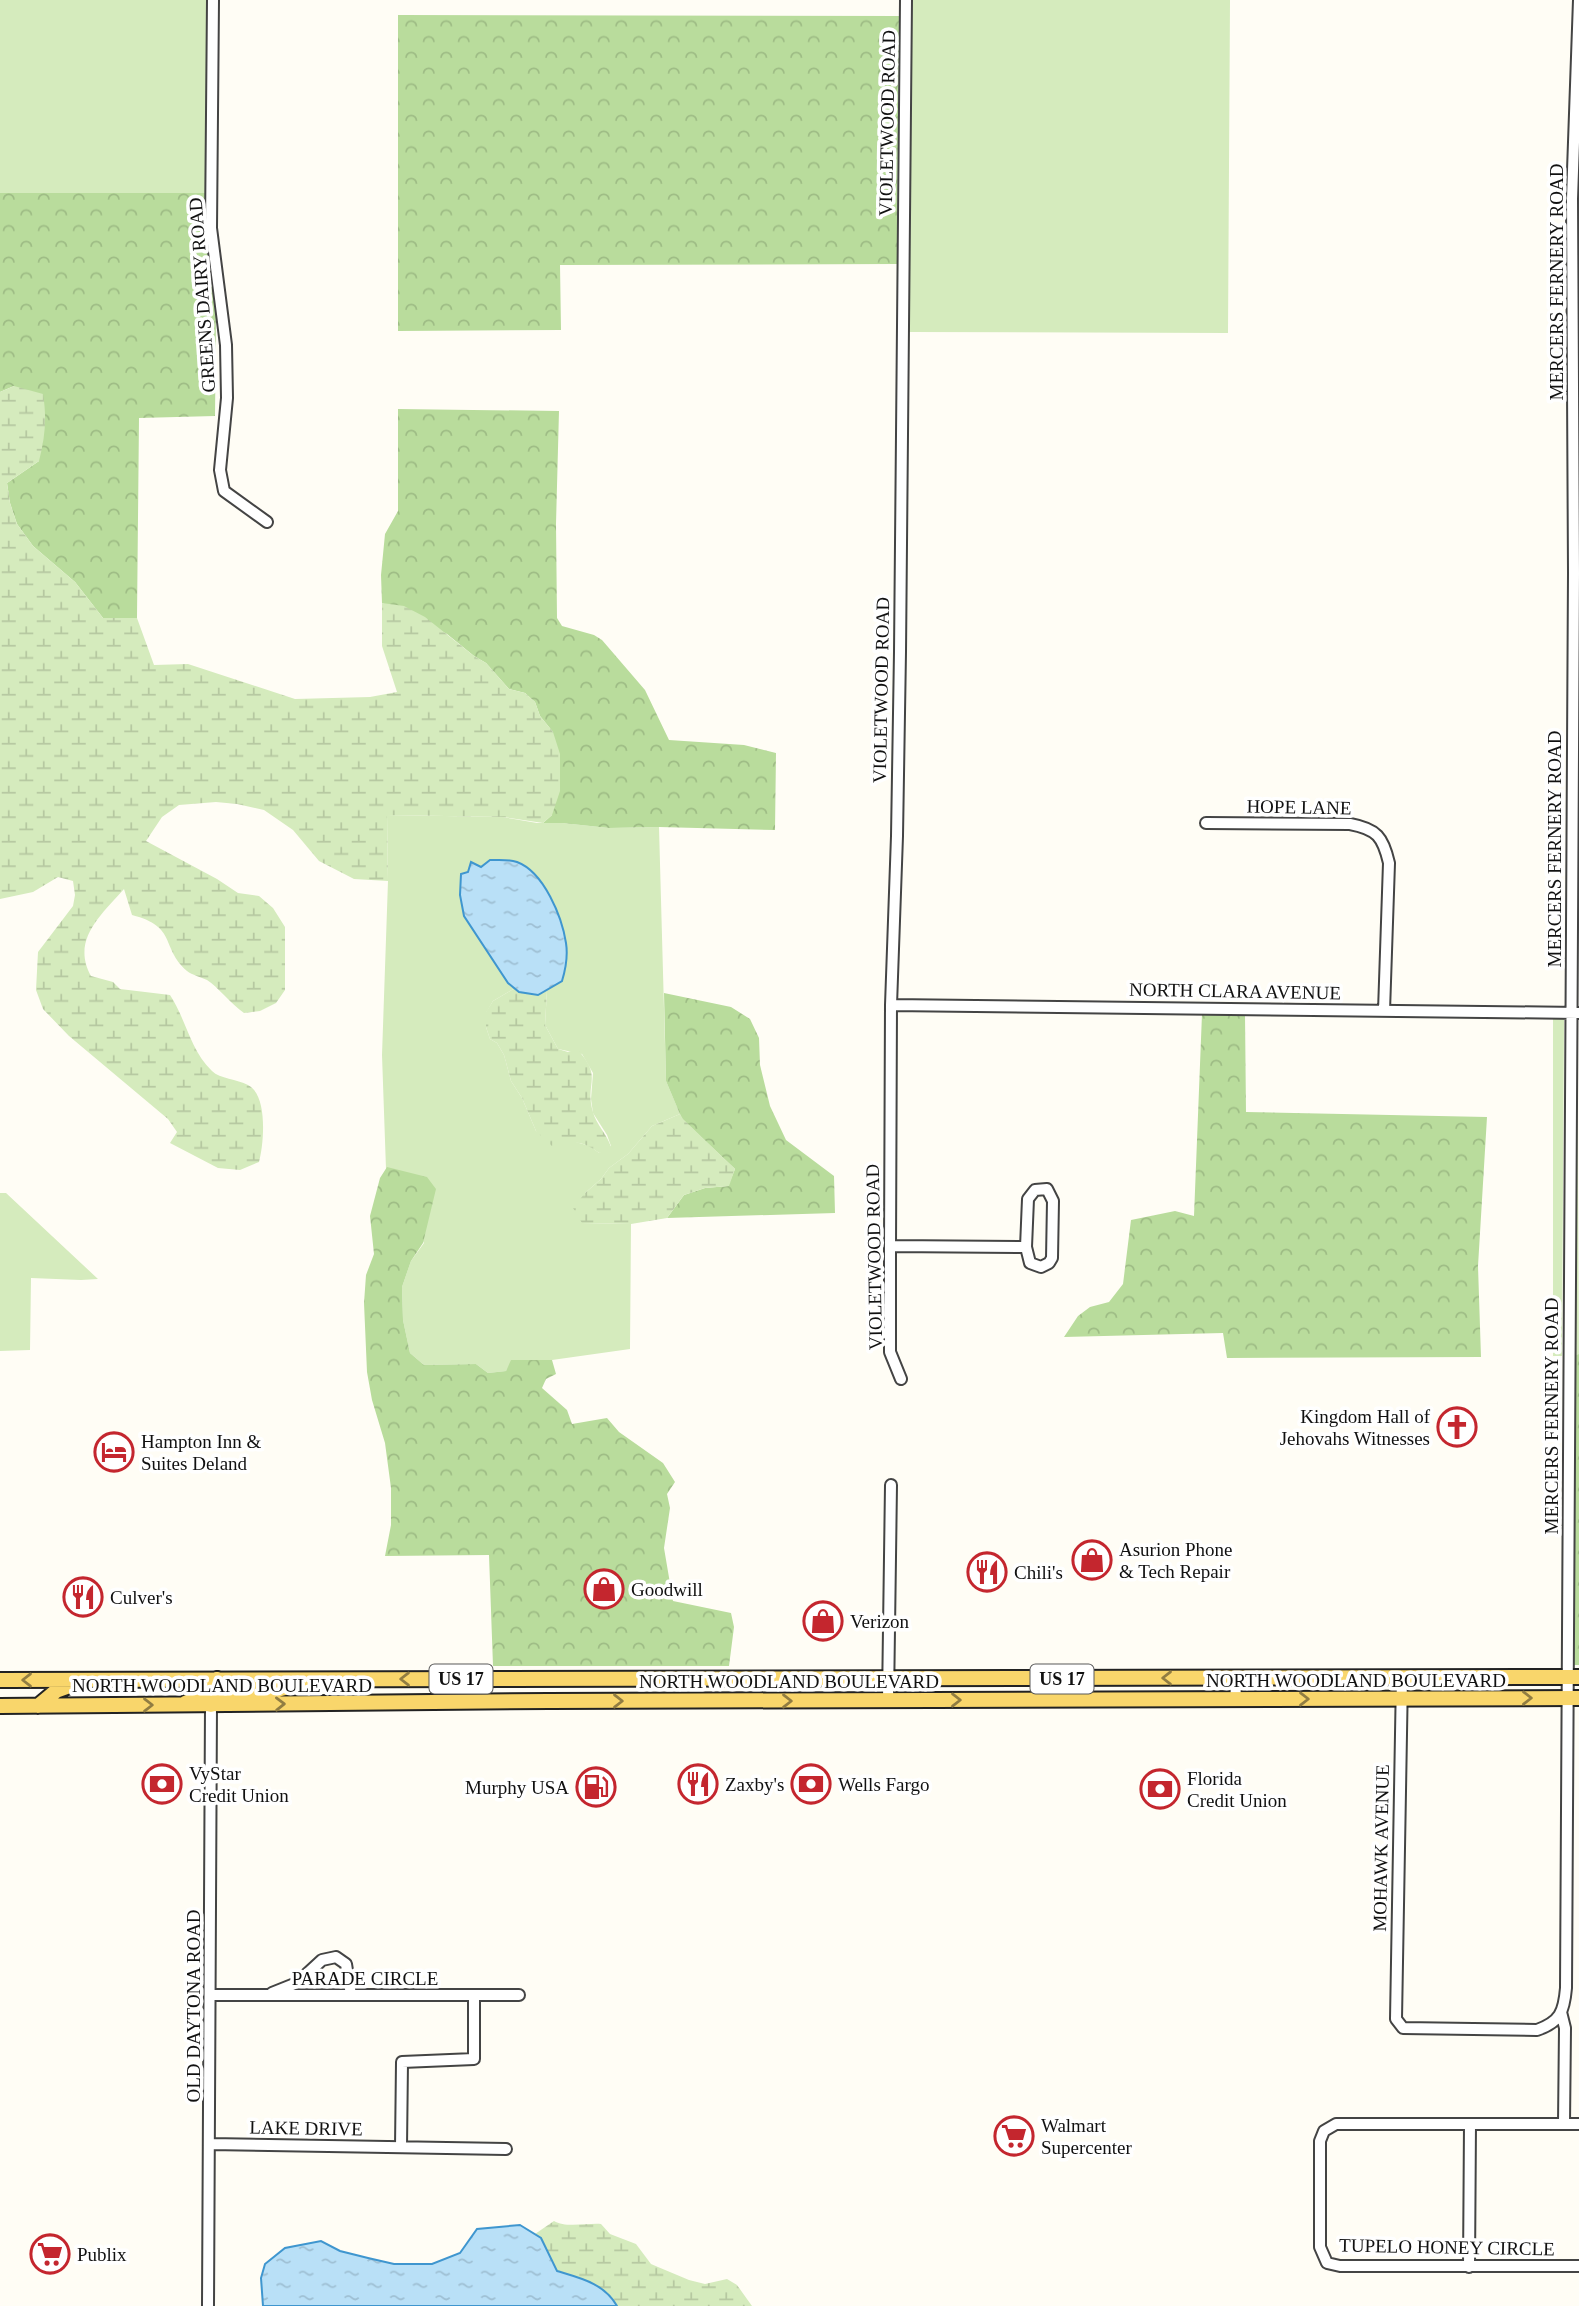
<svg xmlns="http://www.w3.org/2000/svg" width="1579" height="2306" font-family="'Times New Roman',serif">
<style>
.grass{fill:#d5ebbd;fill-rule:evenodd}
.forest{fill:url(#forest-crowns)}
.wetland{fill:url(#wetland-marsh)}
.water{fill:url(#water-ripples);stroke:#3f96cf;stroke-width:2}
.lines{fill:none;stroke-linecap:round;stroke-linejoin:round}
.minor-casing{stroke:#444;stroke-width:14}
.major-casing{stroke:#222;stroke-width:18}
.minor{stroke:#fff;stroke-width:10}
.major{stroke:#f9d66b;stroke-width:14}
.oneway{stroke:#917d42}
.labels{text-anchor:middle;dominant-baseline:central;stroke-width:7;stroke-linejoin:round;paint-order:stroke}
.shield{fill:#fff;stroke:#585858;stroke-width:2}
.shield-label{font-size:18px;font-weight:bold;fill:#111}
.street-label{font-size:19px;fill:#111;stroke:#fff}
.poi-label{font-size:19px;fill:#111;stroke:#fff;text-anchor:start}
</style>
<defs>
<pattern id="forest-crowns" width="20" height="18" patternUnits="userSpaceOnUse" patternTransform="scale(1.75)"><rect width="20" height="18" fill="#b9dc9c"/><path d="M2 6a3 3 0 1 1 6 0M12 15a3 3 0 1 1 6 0" fill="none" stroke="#9ebc85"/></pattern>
<pattern id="wetland-marsh" width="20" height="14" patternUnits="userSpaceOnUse" patternTransform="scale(1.75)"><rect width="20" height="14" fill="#d5ebbd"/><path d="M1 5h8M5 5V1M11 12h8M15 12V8" fill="none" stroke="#b6c8a1"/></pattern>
<pattern id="water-ripples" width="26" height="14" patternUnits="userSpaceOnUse" patternTransform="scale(1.75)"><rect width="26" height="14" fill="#b9e0f7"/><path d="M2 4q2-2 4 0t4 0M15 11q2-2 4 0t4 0" fill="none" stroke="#9ebfd3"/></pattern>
</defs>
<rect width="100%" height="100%" fill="#fffdf5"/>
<path class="grass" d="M0,0H207L205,193H0Z
M912,0H1230L1228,333L909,332Z
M387,815L503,817L537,823H562L609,828L659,827L666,1081L680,1114L652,1126L628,1154L609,1168L601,1179L585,1193L582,1223L631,1224L630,1349L552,1360H512L506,1371L488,1373L476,1364L424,1365L410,1353L403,1320L402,1287L411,1261L424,1243L386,1169L382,1055L388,881ZM490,860L516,862C548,900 577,926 562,980L547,990L545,1025L558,1049L582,1054L593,1073L591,1099L593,1113L607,1135L611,1146L599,1153L590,1146L536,1131L522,1098L511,1081L504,1055L497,1043L490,1039L486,1027V1013L493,1001L515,988L508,983L460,895L461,875L481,867Z
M1553,1018H1564L1562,1356H1553Z
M1577,1018L1579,1354L1575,1355Z
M0,1193H6L98,1279L81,1280L31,1278L30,1350L0,1351Z"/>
<path class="forest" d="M398,15L899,16L897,264L560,265L561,330L398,331Z
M0,193H205L204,228L216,316L215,416L139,418L137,618H103L75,582L33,546L17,524L10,503L7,483L39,461L14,386L0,392Z
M398,409L559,411L556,524L557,618L562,626L594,635L602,640L645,690L669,740L744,745L776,753L775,830L659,827L609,828L562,823H543L552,815L553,732L540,716L535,702L525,693L509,689L486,663L474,656L447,634L382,603L381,575L385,534L398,511Z
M664,993L731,1007L750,1019L759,1038L760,1065L770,1106L786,1140L834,1176L835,1213L667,1218L684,1195L705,1188L728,1186L735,1169L682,1119L666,1081Z
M1202,1014L1245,1015L1246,1112L1487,1117L1478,1266L1481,1357L1227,1358L1223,1333L1064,1337L1078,1316L1090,1307L1109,1302L1123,1284L1131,1220L1175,1211L1194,1216Z
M387,1167L427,1177L436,1189L423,1243L411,1261L402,1287L403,1320L410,1353L424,1365L476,1364L488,1373L506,1371L511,1360H552L556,1374L546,1379L542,1388L567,1410L572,1424L607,1418L619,1432L663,1463L675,1482L667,1494L670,1508L664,1548L673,1601L731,1613L734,1627L729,1666H493L489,1555L385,1556L391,1525V1488L385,1443L372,1400L367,1372L364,1303L366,1275L374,1254L370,1216L380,1178Z
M1579,1354V1665H1574L1575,1355Z"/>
<path class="wetland" d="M14,386L43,394C47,418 45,438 39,461L7,483L10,503L17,524L33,546L75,582L103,618H137L154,665L188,664L295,699L370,697L397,692L382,646V603L404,606L425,617L474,656L486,663L509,689L525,693L535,702L540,716L553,732L560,754V791L552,815L543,823L503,817L387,815L388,881L354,879L319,861L293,830L264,810L237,804L216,802L179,805L162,817L146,841L217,879L238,893L259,896L273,908L285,927V990L276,1003L260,1011L244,1013C231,1004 218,987 207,980C201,977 192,975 187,971C160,947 178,927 132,915L124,889C101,915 71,940 91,976L113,982L120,989L170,995C186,1019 190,1050 212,1071C220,1079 237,1079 248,1085C268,1095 264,1143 259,1162L240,1170L218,1168L170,1143L177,1132L168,1119L69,1036L43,1009L36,990L38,952L73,906L75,895L73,881L58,877L33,892L0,899V392Z
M515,988L547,990L545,1025L558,1049L568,1052L577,1049C604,1078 584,1082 593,1112C596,1124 607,1134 611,1147L609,1151L599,1153C582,1140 572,1141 552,1146L536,1131L522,1098L511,1081L504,1055L497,1043L490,1039L486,1027V1012L493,1001Z
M680,1114L683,1119L735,1169L729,1186L705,1188L684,1195L667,1218L631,1224L582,1223L573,1208L585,1193L601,1179L609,1168L628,1154L652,1126Z
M554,2221C565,2228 587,2223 601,2224L610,2234L636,2244L651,2264L658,2267L689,2280L705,2284L727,2279L737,2285L752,2306H617C604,2283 580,2278 557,2271L541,2238L535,2234Z"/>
<path class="water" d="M490,860C499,860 509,859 517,862C544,872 562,917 566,943C568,956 566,968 562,981L538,995L519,992L508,983L464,916L460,895L461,874L468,872L471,862L481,867Z
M520,2225L541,2238L557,2271C580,2278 604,2283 617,2306H263L261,2278L265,2264L285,2248L321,2241L340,2251L368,2258L394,2264H432L460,2253L477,2229Z"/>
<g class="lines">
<g class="minor-casing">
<path id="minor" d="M213,0L211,228L226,345L227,398L220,470L224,491L267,522
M1206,823L1350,824C1377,829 1383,837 1389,863L1384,1011
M891,1005L1579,1013
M890,1246L1026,1247L1030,1263L1041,1267L1049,1263L1052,1258L1053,1201L1047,1189L1035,1190L1028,1199L1026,1247
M901,1379L890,1352V1246L891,1005L897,836L900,652L906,0
M1402,1677L1396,2019L1403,2028L1537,2030C1560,2022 1564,2012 1566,1988L1574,573L1572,199L1579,0
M1235,1678L1236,1699
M888,1701L891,1485
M272,1993L297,1983L322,1960L336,1957L346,1964L351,1995
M210,1995H519
M1561,2012L1565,2028L1564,2124
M1579,2124H1336L1324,2131L1320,2141V2247L1327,2263L1340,2266H1579
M210,2144L506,2149
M401,2147L402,2062L474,2059V1995
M1469,2267L1470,2124
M208,2306L211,1705"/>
</g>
<g class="major-casing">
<path id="major" d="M0,1680L1579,1677
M185,1703L200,1697L217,1679
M211,1705L221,1695L231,1691L277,1690L301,1684
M0,1706L549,1701L1579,1698
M38,1706L56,1691L78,1683"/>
</g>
<use href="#minor" class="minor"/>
<use href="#major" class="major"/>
</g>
<defs><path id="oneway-chevron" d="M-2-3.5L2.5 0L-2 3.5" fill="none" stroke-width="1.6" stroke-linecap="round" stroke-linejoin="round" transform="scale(1.75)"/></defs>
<g class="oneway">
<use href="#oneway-chevron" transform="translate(1167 1678) rotate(180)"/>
<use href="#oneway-chevron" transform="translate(405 1679) rotate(-180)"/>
<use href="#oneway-chevron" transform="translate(27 1680) rotate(180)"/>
<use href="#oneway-chevron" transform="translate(1527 1698)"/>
<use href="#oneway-chevron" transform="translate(1304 1699)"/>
<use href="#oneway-chevron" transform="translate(956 1700)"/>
<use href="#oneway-chevron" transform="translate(618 1701)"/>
<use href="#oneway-chevron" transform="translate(787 1701)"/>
<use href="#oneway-chevron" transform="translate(280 1704) rotate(-1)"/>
<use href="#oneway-chevron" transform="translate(148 1705)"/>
</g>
<defs>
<g id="church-ring" transform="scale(2.0125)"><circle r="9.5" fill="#fff" stroke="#c4262e" stroke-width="1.5"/><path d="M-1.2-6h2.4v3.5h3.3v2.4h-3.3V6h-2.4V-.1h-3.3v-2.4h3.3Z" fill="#c4262e"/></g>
<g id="hotel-ring" transform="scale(2.0125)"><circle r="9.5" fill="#fff" stroke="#c4262e" stroke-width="1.5"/><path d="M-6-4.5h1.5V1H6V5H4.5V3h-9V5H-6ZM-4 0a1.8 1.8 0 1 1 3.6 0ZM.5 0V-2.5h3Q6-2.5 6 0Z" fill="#c4262e"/></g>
<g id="shop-ring" transform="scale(2.0125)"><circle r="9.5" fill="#fff" stroke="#c4262e" stroke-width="1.5"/><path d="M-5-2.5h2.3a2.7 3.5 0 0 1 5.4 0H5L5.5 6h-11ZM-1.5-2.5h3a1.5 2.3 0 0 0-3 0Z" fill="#c4262e"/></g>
<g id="restaurant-ring" transform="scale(2.0125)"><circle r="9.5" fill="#fff" stroke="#c4262e" stroke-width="1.5"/><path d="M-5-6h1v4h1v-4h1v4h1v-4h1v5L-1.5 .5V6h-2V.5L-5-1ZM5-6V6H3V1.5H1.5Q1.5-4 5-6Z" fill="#c4262e"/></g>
<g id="bank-ring" transform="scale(2.0125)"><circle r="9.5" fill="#fff" stroke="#c4262e" stroke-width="1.5"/><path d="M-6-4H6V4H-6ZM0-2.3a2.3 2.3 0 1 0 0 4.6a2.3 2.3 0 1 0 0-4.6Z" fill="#c4262e"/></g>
<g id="fuel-ring" transform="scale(2.0125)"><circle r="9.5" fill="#fff" stroke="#c4262e" stroke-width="1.5"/><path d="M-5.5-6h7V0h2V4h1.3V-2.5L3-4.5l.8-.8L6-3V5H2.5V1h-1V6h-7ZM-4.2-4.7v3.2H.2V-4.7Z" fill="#c4262e"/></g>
<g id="supermarket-ring" transform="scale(2.0125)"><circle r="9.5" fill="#fff" stroke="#c4262e" stroke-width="1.5"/><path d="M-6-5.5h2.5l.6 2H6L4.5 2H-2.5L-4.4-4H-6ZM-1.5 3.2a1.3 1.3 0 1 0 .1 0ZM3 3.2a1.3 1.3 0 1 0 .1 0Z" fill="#c4262e"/></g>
</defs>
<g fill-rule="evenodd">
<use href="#church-ring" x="1457" y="1427"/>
<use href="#hotel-ring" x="114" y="1452"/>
<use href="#shop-ring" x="1092" y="1560"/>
<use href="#restaurant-ring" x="987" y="1572"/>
<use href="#shop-ring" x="604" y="1589"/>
<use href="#restaurant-ring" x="83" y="1597"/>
<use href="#shop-ring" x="823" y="1621"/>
<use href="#bank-ring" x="162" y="1784"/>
<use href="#restaurant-ring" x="698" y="1784"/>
<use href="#bank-ring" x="811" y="1784"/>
<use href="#fuel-ring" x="596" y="1787"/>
<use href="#bank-ring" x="1160" y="1789"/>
<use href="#supermarket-ring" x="1014" y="2136"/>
<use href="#supermarket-ring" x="50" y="2254"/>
</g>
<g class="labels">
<g class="shield">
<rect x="429.5" y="1664.5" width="63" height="29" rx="5"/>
<rect x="1030.5" y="1664.5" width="63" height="29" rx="5"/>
</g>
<g class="shield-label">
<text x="461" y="1679">US 17</text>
<text x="1062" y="1679">US 17</text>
</g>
<g class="street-label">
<text transform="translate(887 123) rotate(-89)">VIOLETWOOD ROAD</text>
<text transform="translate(1556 282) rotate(-90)">MERCERS FERNERY ROAD</text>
<text transform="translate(202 295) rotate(-94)">GREENS DAIRY ROAD</text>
<text transform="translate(881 690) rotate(-89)">VIOLETWOOD ROAD</text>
<text transform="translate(1299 807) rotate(1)">HOPE LANE</text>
<text transform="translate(1554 849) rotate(-90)">MERCERS FERNERY ROAD</text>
<text transform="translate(1235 991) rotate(1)">NORTH CLARA AVENUE</text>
<text transform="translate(874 1257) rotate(-91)">VIOLETWOOD ROAD</text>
<text transform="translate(1551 1416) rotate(-90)">MERCERS FERNERY ROAD</text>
<text x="1356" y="1680">NORTH WOODLAND BOULEVARD</text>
<text x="789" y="1681">NORTH WOODLAND BOULEVARD</text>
<text x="222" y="1685">NORTH WOODLAND BOULEVARD</text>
<text transform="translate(1381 1848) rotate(-89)">MOHAWK AVENUE</text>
<text x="365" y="1978">PARADE CIRCLE</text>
<text transform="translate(193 2006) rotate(-90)">OLD DAYTONA ROAD</text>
<text transform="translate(306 2128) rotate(1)">LAKE DRIVE</text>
<text transform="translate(1447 2247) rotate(1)">TUPELO HONEY CIRCLE</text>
</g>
<g class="poi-label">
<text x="1430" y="1416" text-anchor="end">Kingdom Hall of<tspan x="1430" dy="22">Jehovahs Witnesses</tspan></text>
<text x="141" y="1441">Hampton Inn &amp;<tspan x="141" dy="22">Suites Deland</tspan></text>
<text x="1119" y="1549">Asurion Phone<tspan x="1119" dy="22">&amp; Tech Repair</tspan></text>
<text x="1014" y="1572">Chili's</text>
<text x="631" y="1589">Goodwill</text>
<text x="110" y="1597">Culver's</text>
<text x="850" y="1621">Verizon</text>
<text x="189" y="1773">VyStar<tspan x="189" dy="22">Credit Union</tspan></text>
<text x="1187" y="1778">Florida<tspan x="1187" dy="22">Credit Union</tspan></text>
<text x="725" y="1784">Zaxby's</text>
<text x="838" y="1784">Wells Fargo</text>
<text x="569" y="1787" text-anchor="end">Murphy USA</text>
<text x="1041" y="2125">Walmart<tspan x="1041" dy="22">Supercenter</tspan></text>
<text x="77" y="2254">Publix</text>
</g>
</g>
</svg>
